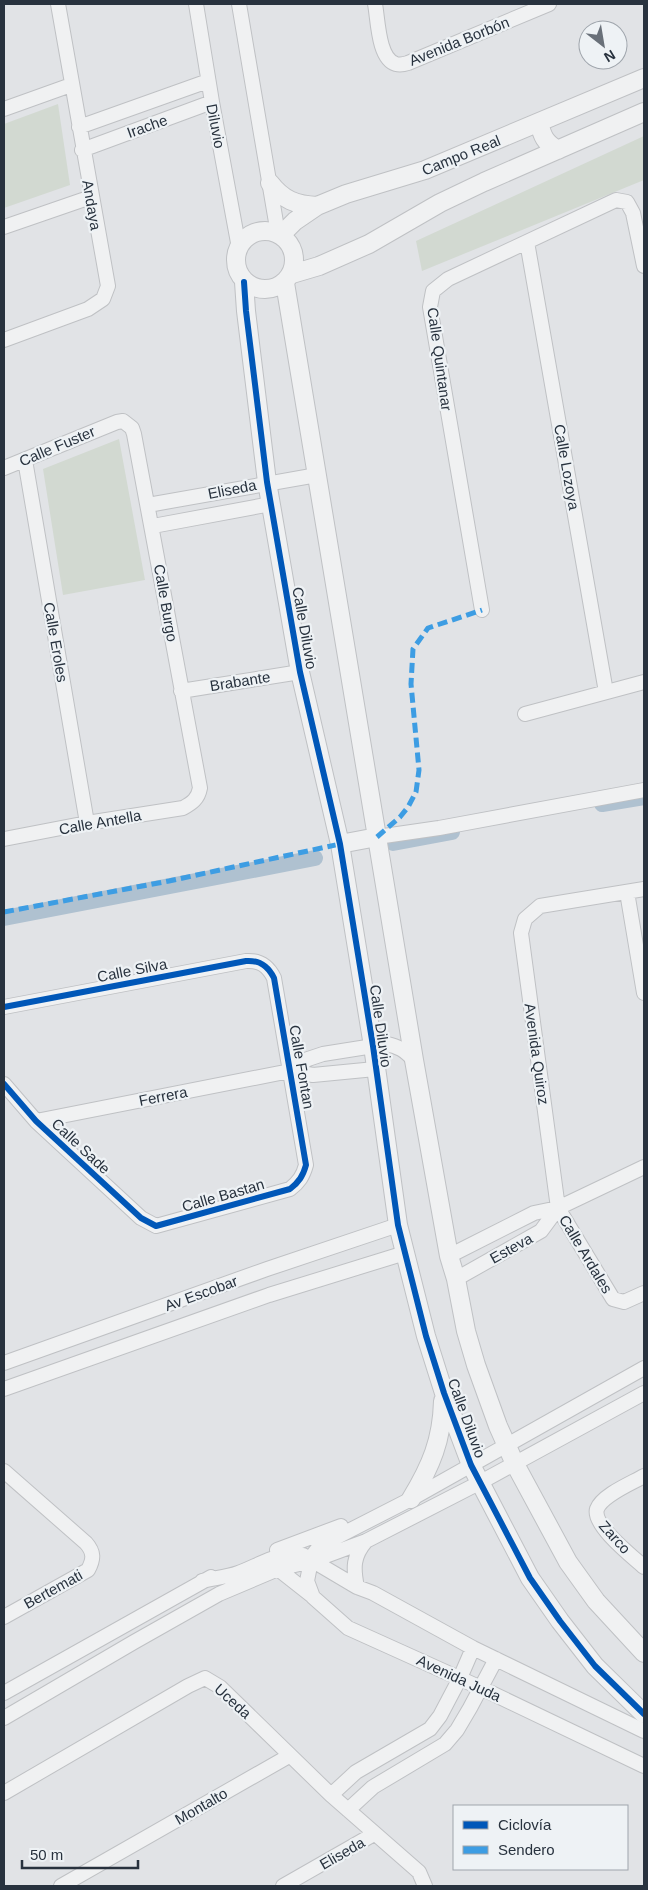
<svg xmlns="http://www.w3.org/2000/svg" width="648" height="1890" font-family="Helvetica,sans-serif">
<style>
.green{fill:#d2d9d1}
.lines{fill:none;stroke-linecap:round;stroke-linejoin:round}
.canal{stroke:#afc1d0;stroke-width:16}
.minor-casing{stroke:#bfc1c4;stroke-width:16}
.tertiary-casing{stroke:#bfc1c4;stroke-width:20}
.minor{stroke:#f0f1f2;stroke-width:14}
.tertiary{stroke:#f0f1f2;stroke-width:18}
.quiet{stroke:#3d9de3;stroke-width:5;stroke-dasharray:10 5;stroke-linecap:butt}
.cycleway-casing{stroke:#eef2f5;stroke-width:9}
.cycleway{stroke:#0057b8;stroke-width:6}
.labels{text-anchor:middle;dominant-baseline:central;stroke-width:4.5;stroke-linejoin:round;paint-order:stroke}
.street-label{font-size:15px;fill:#28323e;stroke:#eef2f5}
</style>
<rect width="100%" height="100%" fill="#e1e3e6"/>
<path class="green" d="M58,104L70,185L4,208V124Z
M644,136V180L422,271L416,241Z
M119,439L145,580L63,595L43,469Z"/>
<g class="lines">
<path class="canal" d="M602,804L644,797
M393,843L452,832
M4,918L315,858"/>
<g class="minor-casing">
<path id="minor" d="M196,4L212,102L239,248
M239,4L278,234
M375,4C378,19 378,59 396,64C400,65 405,64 408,63L549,4
M4,109L71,85
M79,127L208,81
M82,150L212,102
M4,227L91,197
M527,242L606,692
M4,340L88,309L103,299L108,286L58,4
M25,460L87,823
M4,468L117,422L123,421L132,428L134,434C157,552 177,670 200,788C198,799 192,803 183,808L87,823L4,839
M148,505L317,475
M153,526L271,504
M482,610L430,307L433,291L448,279L616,200L627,202L633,213L644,266
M181,691L300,672
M525,714L644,682
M377,837L439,828L644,790
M644,889L540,906L525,919L521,933L558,1208L613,1299L624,1302L644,1293
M627,892L644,993
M4,1007L246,961C260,960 268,966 274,978L306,1165C303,1176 299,1182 290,1189L156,1226L141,1218L36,1121L4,1084
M290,1071L313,1075L375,1069
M36,1121L290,1071L308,1059L323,1054L386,1044C399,1046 405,1051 414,1060
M449,1256L534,1213L558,1208L644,1167
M456,1279L541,1231L558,1208
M4,1363L267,1269L398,1225
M644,1368L411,1499L329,1541L319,1547L312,1556L307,1581L313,1597L348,1628L481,1688L644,1766
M4,1389L269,1295L405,1253
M4,1471L86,1543C94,1552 94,1559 88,1570L4,1617
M644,1476C632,1483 602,1495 597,1509C592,1525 633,1557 644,1567
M277,1550L341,1526
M278,1569L311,1595
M202,1581C214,1578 227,1577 238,1573C258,1566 281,1550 303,1555L357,1587L373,1593L473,1648L644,1731
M357,1587C353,1568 353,1556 366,1541
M4,1693L211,1577
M4,1718L134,1642L219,1594L278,1569L312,1561L366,1541L479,1483L644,1393
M4,1793L188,1686L205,1678L220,1687L331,1795L419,1872L425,1886
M331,1795L356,1772L430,1729L440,1716L460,1678L473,1648
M348,1810L373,1787L445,1744L457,1730L470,1708L496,1659
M61,1886L289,1756
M283,1886L374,1834"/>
</g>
<g class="tertiary-casing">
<path id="tertiary" d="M539,122C542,136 545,143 558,150
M270,183C283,200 296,205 317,206
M236 260a29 29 0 1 1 58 0a29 29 0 1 1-58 0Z
M281,235L295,221L317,206L346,194L425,170L644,78
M292,274L319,266L369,244L440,203L484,182L644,112
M244,282L246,311L267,482L300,672L340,844L373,1046L398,1225L426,1336L444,1393L471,1465L530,1578L560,1621L595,1666L644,1714
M285,283L414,1060L449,1256L456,1279L466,1331L476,1365L498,1426L515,1464L568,1562L596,1601L644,1653
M340,844L377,837
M411,1499C431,1466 442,1440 443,1401"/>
</g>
<use href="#minor" class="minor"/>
<use href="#tertiary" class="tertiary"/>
<path class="quiet" d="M377,837L400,817L408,807L416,792L419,770L411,684L413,649L428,628L482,610
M4,912L169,881L340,844"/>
<g class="cycleway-casing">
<path id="cycleway" d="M244,282L246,311L267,482L300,672L340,844L373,1046L398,1225L426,1336L444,1393L471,1465L530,1578L560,1621L595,1666L644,1714
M4,1007L246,961C260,960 268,966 274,978L306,1165C303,1176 299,1182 290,1189L156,1226L141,1218L36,1121L4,1084"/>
</g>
<use href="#cycleway" class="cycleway"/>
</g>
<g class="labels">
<g class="street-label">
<text transform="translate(459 41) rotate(-22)">Avenida Borbón</text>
<text transform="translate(147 126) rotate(-20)">Irache</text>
<text transform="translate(216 126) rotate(79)">Diluvio</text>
<text transform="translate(461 155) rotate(-22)">Campo Real</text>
<text transform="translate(92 205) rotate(80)">Andaya</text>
<text transform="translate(440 359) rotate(82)">Calle Quintanar</text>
<text transform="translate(57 446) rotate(-23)">Calle Fuster</text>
<text transform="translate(567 467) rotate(80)">Calle Lozoya</text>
<text transform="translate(232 489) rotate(-11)">Eliseda</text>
<text transform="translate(166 603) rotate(80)">Calle Burgo</text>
<text transform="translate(305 628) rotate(80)">Calle Diluvio</text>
<text transform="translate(56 642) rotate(80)">Calle Eroles</text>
<text transform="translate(240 681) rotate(-9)">Brabante</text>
<text transform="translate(100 822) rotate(-10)">Calle Antella</text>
<text transform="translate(132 970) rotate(-11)">Calle Silva</text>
<text transform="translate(381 1026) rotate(82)">Calle Diluvio</text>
<text transform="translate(537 1054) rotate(82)">Avenida Quiroz</text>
<text transform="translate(302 1067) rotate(80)">Calle Fontan</text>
<text transform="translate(163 1096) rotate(-11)">Ferrera</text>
<text transform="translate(81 1146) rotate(43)">Calle Sade</text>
<text transform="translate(223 1195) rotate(-16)">Calle Bastan</text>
<text transform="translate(511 1248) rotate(-29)">Esteva</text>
<text transform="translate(586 1254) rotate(59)">Calle Ardales</text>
<text transform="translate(201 1293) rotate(-20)">Av Escobar</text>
<text transform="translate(467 1418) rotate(70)">Calle Diluvio</text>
<text transform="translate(615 1537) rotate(48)">Zarco</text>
<text transform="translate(53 1589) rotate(-29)">Bertemati</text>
<text transform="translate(459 1678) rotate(25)">Avenida Juda</text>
<text transform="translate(233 1701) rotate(42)">Uceda</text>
<text transform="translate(201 1806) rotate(-30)">Montalto</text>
<text transform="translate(342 1853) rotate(-30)">Eliseda</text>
</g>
</g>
<rect width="648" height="1890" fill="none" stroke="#28323e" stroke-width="10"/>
<rect x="453" y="1805" width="175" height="65" fill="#eef2f5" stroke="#9fa5ac"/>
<rect x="463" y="1821" width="25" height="8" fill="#0057b8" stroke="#9fa5ac"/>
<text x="498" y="1830" font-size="15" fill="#28323e">Ciclovía</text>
<rect x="463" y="1846" width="25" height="8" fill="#3d9de3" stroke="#9fa5ac"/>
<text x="498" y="1855" font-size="15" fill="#28323e">Sendero</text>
<g transform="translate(603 45) rotate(149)"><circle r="24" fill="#eef2f5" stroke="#9fa5ac"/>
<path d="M0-4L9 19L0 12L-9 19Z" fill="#697079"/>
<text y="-8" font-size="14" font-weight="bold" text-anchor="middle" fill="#28323e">N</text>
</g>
<path d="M22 1860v8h116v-8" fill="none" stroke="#28323e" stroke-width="2.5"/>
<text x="30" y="1860" font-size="15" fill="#28323e" stroke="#eef2f5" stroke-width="4" paint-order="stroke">50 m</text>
</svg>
